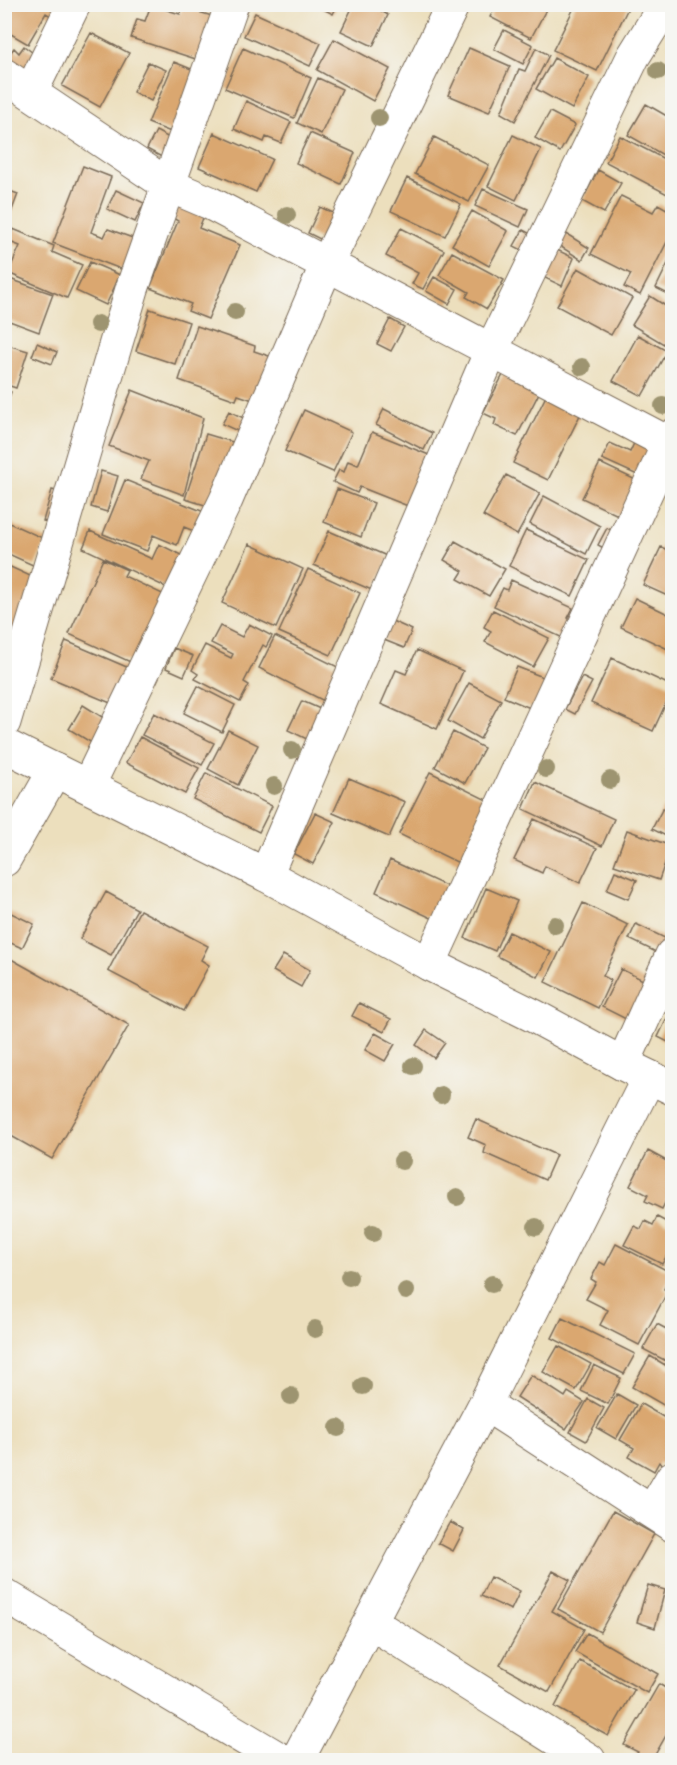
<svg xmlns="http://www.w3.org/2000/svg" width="677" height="1765" font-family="'IM FELL DW Pica',serif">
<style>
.building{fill:#daa76f}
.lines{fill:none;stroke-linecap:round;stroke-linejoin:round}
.minor-casing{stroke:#796956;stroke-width:35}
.trunk-casing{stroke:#796956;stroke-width:35}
.minor{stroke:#fff;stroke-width:33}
.trunk{stroke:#fff;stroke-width:33}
.tree{fill:#9d9470}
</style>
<rect width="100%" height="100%" fill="#f6f6f2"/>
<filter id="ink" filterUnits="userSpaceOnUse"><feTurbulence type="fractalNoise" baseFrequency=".0167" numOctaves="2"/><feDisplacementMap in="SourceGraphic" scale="12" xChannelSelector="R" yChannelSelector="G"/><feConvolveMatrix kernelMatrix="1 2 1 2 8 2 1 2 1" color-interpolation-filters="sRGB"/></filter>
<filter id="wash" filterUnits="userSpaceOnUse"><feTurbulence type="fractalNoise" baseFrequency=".008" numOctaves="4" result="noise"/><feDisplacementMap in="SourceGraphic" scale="24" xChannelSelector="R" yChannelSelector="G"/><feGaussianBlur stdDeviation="1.35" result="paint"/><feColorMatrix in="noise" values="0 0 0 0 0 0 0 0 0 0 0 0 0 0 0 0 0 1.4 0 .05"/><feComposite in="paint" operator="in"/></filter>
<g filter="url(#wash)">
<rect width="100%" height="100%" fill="#ecdfbd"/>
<g id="blocks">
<path class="building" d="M4,4H62L54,18L46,13L28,44L4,30Z
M313,4H338L333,14Z
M354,4H384L381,11L388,15L373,46L341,31Z
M497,4H549L531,38L490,17Z
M576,4H626L629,6L597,71L553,50Z
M151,5L180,14L182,7L222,19L208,63L131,38L137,19L145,21Z
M255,13L321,43L310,66L244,36Z
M504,30L533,45L523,64L494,49Z
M91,33L129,53L100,107L62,86Z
M334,39L390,69L373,101L317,70Z
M24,46L37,56L23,73L5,60L14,48L19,53Z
M243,48L311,78L294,118L225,88Z
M469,48L510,66L489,112L448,95Z
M536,48L549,55L515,121L501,113L519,69L525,71Z
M554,58L589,77L572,109L536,89Z
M148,62L166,70L151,101L133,92Z
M174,62L201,73L176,134L148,123Z
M318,78L342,89L321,134L297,123Z
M4,95L12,96L9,116L4,115Z
M246,101L291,122L281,143L266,137L264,142L234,129Z
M646,104L672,119V160L628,135Z
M550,112L575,125L560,152L535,138Z
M156,131L177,142L167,160L147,149Z
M214,133L272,159L256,192L199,167Z
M310,133L355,153L341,184L296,163Z
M513,135L541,149L516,200L488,186Z
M620,136L672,163V188L669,195L606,162Z
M434,137L489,165L469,202L415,174Z
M83,166L111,177L91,232L104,237L108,229L138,240L126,271L53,243Z
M598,170L621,183L604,213L582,201Z
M407,178L461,204L445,236L391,211Z
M4,189L18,194L5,229H4Z
M483,189L528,209L520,227L475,206Z
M116,190L144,203L135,222L107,209Z
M621,196L653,212L658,204L672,212V232L640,295L624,287L631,274L591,254Z
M180,202L205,213L199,228L240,245L208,319L188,311L191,304L150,288L178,221L173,218Z
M320,207L342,217L330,244L308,233Z
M472,211L508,231L489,266L452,245Z
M401,228L444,250L423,289L412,284L418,273L386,256Z
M13,229L54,246L52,252L82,265L67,298L8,273L20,246L7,241Z
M523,230L540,239L532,255L514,246Z
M565,233L589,248L582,260L558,245Z
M555,249L574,258L562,286L543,277Z
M452,252L504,280L487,309L466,297L469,292L439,275Z
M672,255V296L656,288Z
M90,262L120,275L106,305L76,291Z
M578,268L632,298L611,335L557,306Z
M4,277L53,294L39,332L4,319Z
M434,277L457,289L449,304L426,291Z
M650,296L672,310V349L632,325Z
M150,309L189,322L175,364L136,351Z
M390,319L404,327L391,351L377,344Z
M197,326L255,346L254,351L272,357L256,401L238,395L236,400L179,380Z
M638,335L667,351L642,396L613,381Z
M37,343L57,352L52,364L32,356Z
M4,344L28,351L16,388L4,384Z
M504,373L540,391L517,436L494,425L496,419L483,413Z
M4,390L11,392L5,408H4Z
M132,390L203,418L184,495L141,479L149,461L109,446Z
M546,396L581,413L548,480L513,463Z
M384,409L432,433L424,450L376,425Z
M304,410L352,432L333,472L285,451Z
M229,411L250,421L244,434L222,424Z
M372,432L434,457L413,508L360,487L357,493L333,482L339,470L344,472L348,461L358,465Z
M206,434L236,443L215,508L185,499Z
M635,441L657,451L644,478L602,459L610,443L630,452Z
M600,463L638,481L620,516L582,498Z
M101,471L118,476L107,512L91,507Z
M506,475L540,493L517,535L483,516Z
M125,480L209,514L201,534L184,527L177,545L153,535L147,551L103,534Z
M337,489L374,503L361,537L324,522Z
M52,490L67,494L58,525L43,521Z
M544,496L600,526L586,554L530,524Z
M7,522L47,540L35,566L4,552V527Z
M607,528L617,533L607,550L598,545Z
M526,530L589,560L572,596L509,566Z
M90,531L152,559L159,544L189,559L174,591L83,548Z
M329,531L389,557L374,591L314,565Z
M455,541L505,569L489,596L458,579L463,571L444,560Z
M249,544L303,569L276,628L222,603Z
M661,547L672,552V598L643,585Z
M103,559L127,570L124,576L169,597L137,665L69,634Z
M4,564L39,580L4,657Z
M308,569L360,593L331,655L279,632Z
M511,580L573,608L568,618L574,621L565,639L494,606L503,588L507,590Z
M635,598L672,616V651L621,627Z
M493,610L549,638L533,667L485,642L491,631L484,627Z
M392,621L412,630L404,648L384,640Z
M249,624L272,636L266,647L263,645L244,682L249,685L240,702L195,679L198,674L192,670L205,645L231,658L233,654L211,643L220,626L242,637Z
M275,636L348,672L332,705L259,668Z
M66,641L136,671L120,707L51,678Z
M174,648L193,656L184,676L166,668Z
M417,650L463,671L437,729L381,704L396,670L406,674Z
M612,658L672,686V690L653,731L591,703Z
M517,667L548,679L535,710L504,697Z
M582,677L592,682L575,714L565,709Z
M469,683L501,700L480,739L448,721Z
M198,686L235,705L222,732L184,713Z
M302,701L327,712L313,742L288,730Z
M83,705L115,725L100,748L69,729Z
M154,713L214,743L202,765L142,735Z
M228,730L258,745L238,785L208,769Z
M453,732L484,748L465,783L435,767Z
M140,737L199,768L185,794L126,763Z
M430,772L495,804L465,866L399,834Z
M206,773L272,806L259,832L193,799Z
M349,778L405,802L389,837L333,813Z
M535,782L614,819L602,846L523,809Z
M663,808L672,812V839L652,829Z
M315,813L335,822L313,864L294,854Z
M534,819L597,848L580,883L545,866L542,873L514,860Z
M627,830L671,846L659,880L614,865Z
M390,860L457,891L442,923L376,892Z
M615,871L637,880L628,899L607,890Z
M486,888L517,901L495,951L465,938Z
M106,892L137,909L111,955L80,939Z
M583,903L628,925L603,976L611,980L598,1008L545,982Z
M140,910L208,946L201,960L209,965L184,1011L108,971Z
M9,912L34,924L22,948L4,940V921Z
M636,924L667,939L660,954L629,939Z
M509,932L551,952L538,977L497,956Z
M4,955L129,1025L52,1159L4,1132Z
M283,955L310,970L301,987L273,971Z
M621,969L651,984L632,1022L602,1007Z
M359,1003L391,1019L384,1032L352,1016Z
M670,1012L672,1013V1044L658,1037Z
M426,1030L445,1043L434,1058L416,1045Z
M375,1033L395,1044L385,1061L365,1050Z
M476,1119L556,1155L545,1180L484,1153L486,1145L468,1137Z
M648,1151L672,1164V1188L662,1209L645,1201L648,1195L630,1186Z
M657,1217L672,1225V1246L662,1264L624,1245L634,1226L641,1229L645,1221L653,1225Z
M616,1244L672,1273L664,1289L668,1291L639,1345L600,1325L608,1310L586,1299L596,1282L591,1279L600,1262L605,1265Z
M672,1252V1269L665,1265Z
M562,1318L635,1354L624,1374L552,1338Z
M657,1324L672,1332V1364L643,1349Z
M558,1346L591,1364L576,1390L543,1372Z
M650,1356L672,1369V1410L632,1387Z
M594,1365L621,1378L608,1404L581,1391Z
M531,1375L565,1397L568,1392L584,1402L566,1429L517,1397Z
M617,1394L636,1405L616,1439L597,1428Z
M588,1399L604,1408L586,1441L570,1432Z
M641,1404L672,1422V1453L665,1466L659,1462L654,1471L629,1457L634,1448L620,1440Z
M613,1511L654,1534L600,1632L558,1609Z
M450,1522L464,1530L453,1551L438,1543Z
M553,1571L570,1580L552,1611L584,1629L549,1692L500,1665Z
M490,1577L520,1591L511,1610L481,1596Z
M648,1585L665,1590L655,1628L637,1622Z
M587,1633L658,1674L647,1693L575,1652Z
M580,1661L634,1690L608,1736L555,1707Z
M659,1684L672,1692V1725L652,1760H639L634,1758L638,1752L624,1745Z
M669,1752L672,1753V1760H664Z"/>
</g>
</g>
<g filter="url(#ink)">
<use href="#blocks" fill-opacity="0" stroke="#796956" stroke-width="1.5"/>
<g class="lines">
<g class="minor-casing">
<path id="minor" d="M4,75L168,185L208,202L672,445
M31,92L74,4
M4,722L132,289L232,4
M88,786L226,500L327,264L453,4
M4,860L55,770
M266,875L491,351L633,57L666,4
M429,964L672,436
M623,1064L672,955
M485,1404L672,1525
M652,1512L672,1478
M4,1595L281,1760
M370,1622L589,1760
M297,1760L485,1404L649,1077"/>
</g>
<g class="trunk-casing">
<path id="trunk" d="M4,745L266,875L429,964L534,1016L623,1064L672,1088"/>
</g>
<use href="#minor" class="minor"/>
<use href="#trunk" class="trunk"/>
</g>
<g class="tree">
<circle cx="658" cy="71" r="9"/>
<circle cx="379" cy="118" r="9"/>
<circle cx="287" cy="215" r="9"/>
<circle cx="235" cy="312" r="9"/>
<circle cx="98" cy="324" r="9"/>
<circle cx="582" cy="367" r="9"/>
<circle cx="663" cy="406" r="9"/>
<circle cx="292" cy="750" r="9"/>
<circle cx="546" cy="769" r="9"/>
<circle cx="610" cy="780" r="9"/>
<circle cx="274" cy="786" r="9"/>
<circle cx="555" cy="925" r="9"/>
<circle cx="413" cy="1066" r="9"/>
<circle cx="441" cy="1095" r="9"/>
<circle cx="402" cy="1161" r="9"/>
<circle cx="457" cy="1197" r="9"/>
<circle cx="536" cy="1227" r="9"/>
<circle cx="373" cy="1233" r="9"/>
<circle cx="349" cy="1277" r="9"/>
<circle cx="492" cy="1284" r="9"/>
<circle cx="406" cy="1291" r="9"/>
<circle cx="315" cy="1329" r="9"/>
<circle cx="363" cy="1386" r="9"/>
<circle cx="291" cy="1396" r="9"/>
<circle cx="338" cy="1428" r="9"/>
</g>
</g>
<rect width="677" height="1765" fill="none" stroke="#f6f6f2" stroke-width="24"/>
</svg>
